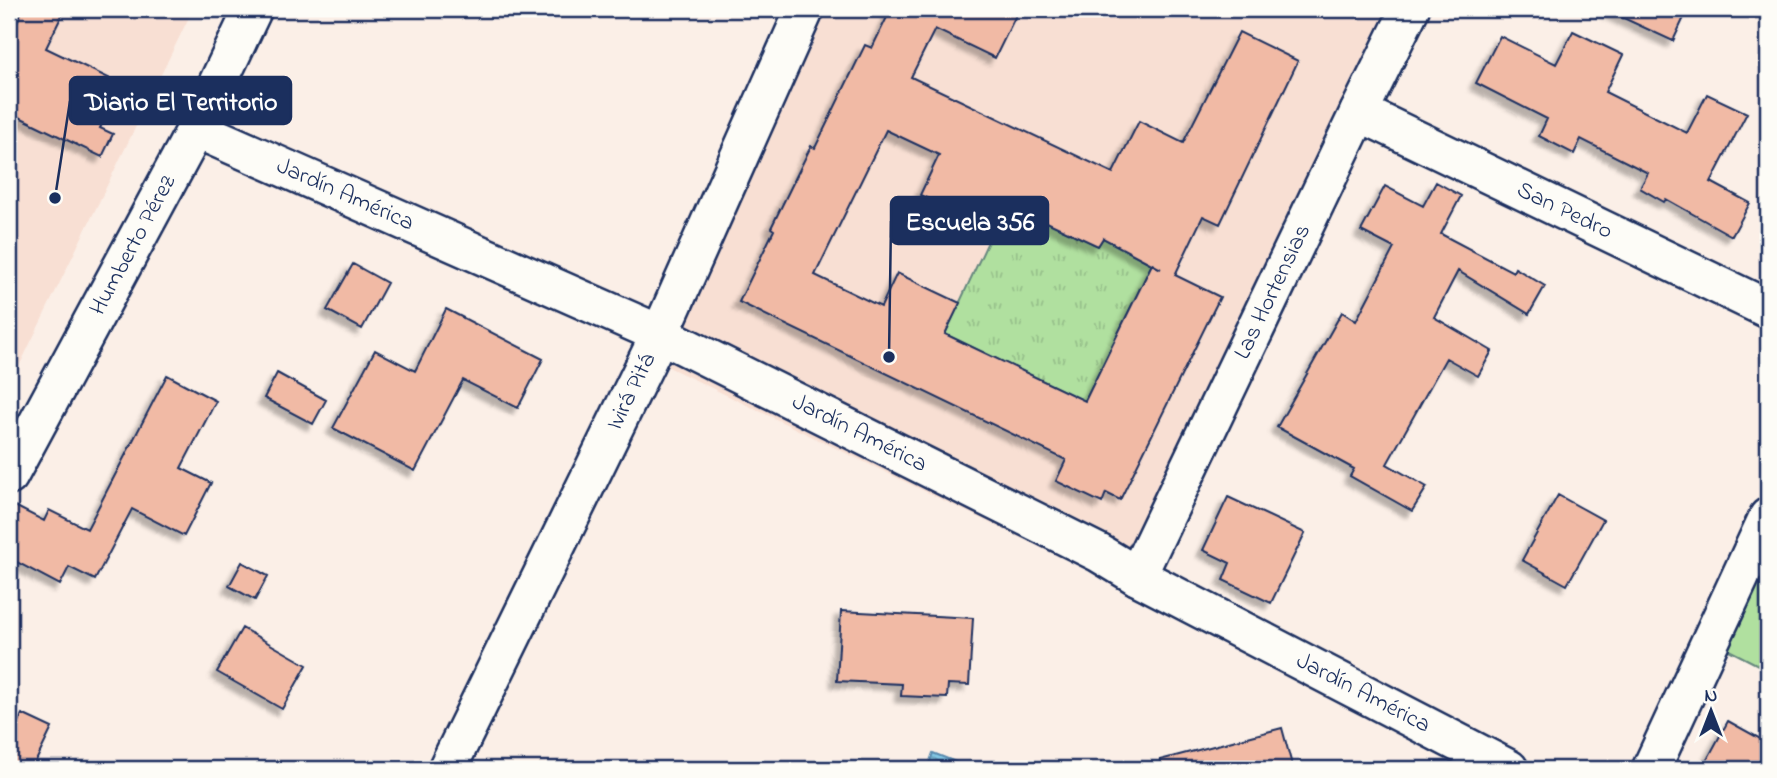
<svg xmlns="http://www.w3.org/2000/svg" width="1777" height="778" font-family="'Indie Flower',sans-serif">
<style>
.built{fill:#f8dfd3}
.grass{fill:url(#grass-tufts);stroke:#66887e;stroke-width:2}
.pitch{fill:#b0e09f;stroke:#66887e;stroke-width:2}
.water{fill:url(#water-waves);stroke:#598aae;stroke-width:2}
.building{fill:#f1baa5;stroke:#1b2f5e;stroke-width:2;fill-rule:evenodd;filter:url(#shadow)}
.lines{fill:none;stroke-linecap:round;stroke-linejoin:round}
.street-casing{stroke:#1b2f5e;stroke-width:42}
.street{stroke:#fdfcf7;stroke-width:37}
.labels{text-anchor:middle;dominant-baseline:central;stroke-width:6;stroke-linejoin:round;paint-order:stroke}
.street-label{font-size:24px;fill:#1b2f5e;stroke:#fdfcf7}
.leader{fill:none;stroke:#1b2f5e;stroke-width:2.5}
.callout-dot{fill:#1b2f5e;stroke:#fdfcf7;stroke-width:2.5}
.callout{fill:#1b2f5e;stroke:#1b2f5e;stroke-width:2.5}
.callout-label{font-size:26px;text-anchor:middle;font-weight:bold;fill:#fff}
</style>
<defs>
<pattern id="grass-tufts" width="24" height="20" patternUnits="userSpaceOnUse" patternTransform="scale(1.75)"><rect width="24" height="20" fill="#b0e09f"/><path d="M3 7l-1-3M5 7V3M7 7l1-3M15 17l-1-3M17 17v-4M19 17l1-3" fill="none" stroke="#97c08b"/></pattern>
<pattern id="water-waves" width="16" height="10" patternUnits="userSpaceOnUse" patternTransform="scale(1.75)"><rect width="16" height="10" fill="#83c7e4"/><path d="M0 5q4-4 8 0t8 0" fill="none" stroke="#6aa2bc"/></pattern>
<filter id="shadow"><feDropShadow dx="-6" dy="6" stdDeviation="2" flood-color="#0004"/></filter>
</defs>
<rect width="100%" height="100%" fill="#fbefe7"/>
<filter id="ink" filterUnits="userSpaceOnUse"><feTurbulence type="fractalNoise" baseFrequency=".0143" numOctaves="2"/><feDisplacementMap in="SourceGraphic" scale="14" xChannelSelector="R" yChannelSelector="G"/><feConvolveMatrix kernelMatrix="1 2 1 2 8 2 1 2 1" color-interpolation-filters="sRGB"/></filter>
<g filter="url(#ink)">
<path class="built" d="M9,9H193L9,387Z
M827,9H1409L1112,582L652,359Z"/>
<path class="grass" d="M1006,203L1098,246L1103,238L1152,264L1085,401L945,334Z"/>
<path class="pitch" d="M1768,551V670L1719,645Z"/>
<path class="water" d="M933,753L973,769H927Z"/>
<path class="building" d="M23,9H65L46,48L121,84L100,128L113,134L102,157L9,112V39Z
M891,9H1019L995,58L935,29L911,77L1113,173L1139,121L1183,143L1239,32L1298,61L1220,224L1203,216L1175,275L1220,297L1120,500L1106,493L1102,503L1056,481L1066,460L739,302L774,230L771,228L811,146L815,148L865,45L872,48ZM886,130L939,155L920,195L994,230L1006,203L1098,246L1103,238L1161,269L1152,264L1085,401L945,334L960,303L897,273L881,307L815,275Z
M1604,9H1688L1673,41Z
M1573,31L1623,55L1605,92L1687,133L1707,94L1747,113L1711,182L1750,203L1732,236L1666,199L1664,202L1640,188L1648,173L1581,139L1574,154L1539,136L1547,119L1476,83L1500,36L1556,64Z
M1436,182L1461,196L1441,234L1513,272L1515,268L1545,286L1529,314L1458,271L1434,317L1492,351L1478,376L1446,358L1387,464L1427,487L1412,511L1350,476L1354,469L1277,427L1342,312L1356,321L1394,248L1361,231L1385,186L1423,206Z
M353,264L387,283L362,329L327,310Z
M446,309L543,359L518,408L463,380L415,471L333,428L375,350L415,371Z
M277,373L326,400L313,424L264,398Z
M167,375L216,401L181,468L211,483L184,536L132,509L95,580L69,567L60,585L9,558V503L44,521L49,510L87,529Z
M1558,495L1603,520L1567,585L1522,560Z
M1228,497L1305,533L1271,603L1223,580L1230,563L1203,550Z
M242,562L268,576L255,600L229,586Z
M841,611L973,618L969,685L948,684L947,698L901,696L902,684L837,681Z
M242,628L307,665L282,709L217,672Z
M22,714L52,728L32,769H9V740Z
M1728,721L1768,743V769H1702Z
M1282,728L1292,765L1275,769H1161L1160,760Z"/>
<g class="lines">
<g class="street-casing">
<g id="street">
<path id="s1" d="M1359,112L1768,309"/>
<path id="s2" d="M196,129L660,334L1099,553L1137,576L1509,769"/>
<path id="s3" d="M9,476L196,129L253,9"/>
<path id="s4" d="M1137,576L1359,112L1410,9"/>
<path id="s5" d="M447,769L660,334L805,9"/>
<path d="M1651,769L1768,517"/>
</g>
</g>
<use href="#street" class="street"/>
</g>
</g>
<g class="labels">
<g class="street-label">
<text stroke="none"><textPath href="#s2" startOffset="163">Jardín América</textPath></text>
<text stroke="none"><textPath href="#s1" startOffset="228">San Pedro</textPath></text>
<text stroke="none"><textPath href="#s3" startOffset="262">Humberto Pérez</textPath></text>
<text stroke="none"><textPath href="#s4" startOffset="315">Las Hortensias</textPath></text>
<text stroke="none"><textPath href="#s5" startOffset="420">Ivirá Pitá</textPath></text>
<text stroke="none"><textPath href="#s2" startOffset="730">Jardín América</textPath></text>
<text stroke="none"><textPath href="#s2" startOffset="1297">Jardín América</textPath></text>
</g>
</g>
<path class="leader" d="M55 198L70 101M889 357L891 221"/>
<g class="callout-dot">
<circle cx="55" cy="198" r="7"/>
<circle cx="889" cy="357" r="7"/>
</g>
<g class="callout">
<rect x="70" y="77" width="221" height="47" rx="7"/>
<rect x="891" y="197" width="157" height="47" rx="7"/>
</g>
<g class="callout-label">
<text x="181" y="110">Diario El Territorio</text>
<text x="970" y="230">Escuela 356</text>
</g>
<rect width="1777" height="778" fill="none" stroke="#fdfcf7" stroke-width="35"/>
<rect x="18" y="18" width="1742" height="743" fill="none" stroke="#1b2f5e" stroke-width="2.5" filter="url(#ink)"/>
<g transform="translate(1711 711)" stroke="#fdfcf7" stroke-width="5" paint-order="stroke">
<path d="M0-5L12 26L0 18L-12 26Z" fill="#1b2f5e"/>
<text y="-10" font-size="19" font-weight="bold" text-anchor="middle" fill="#1b2f5e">N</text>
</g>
</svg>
